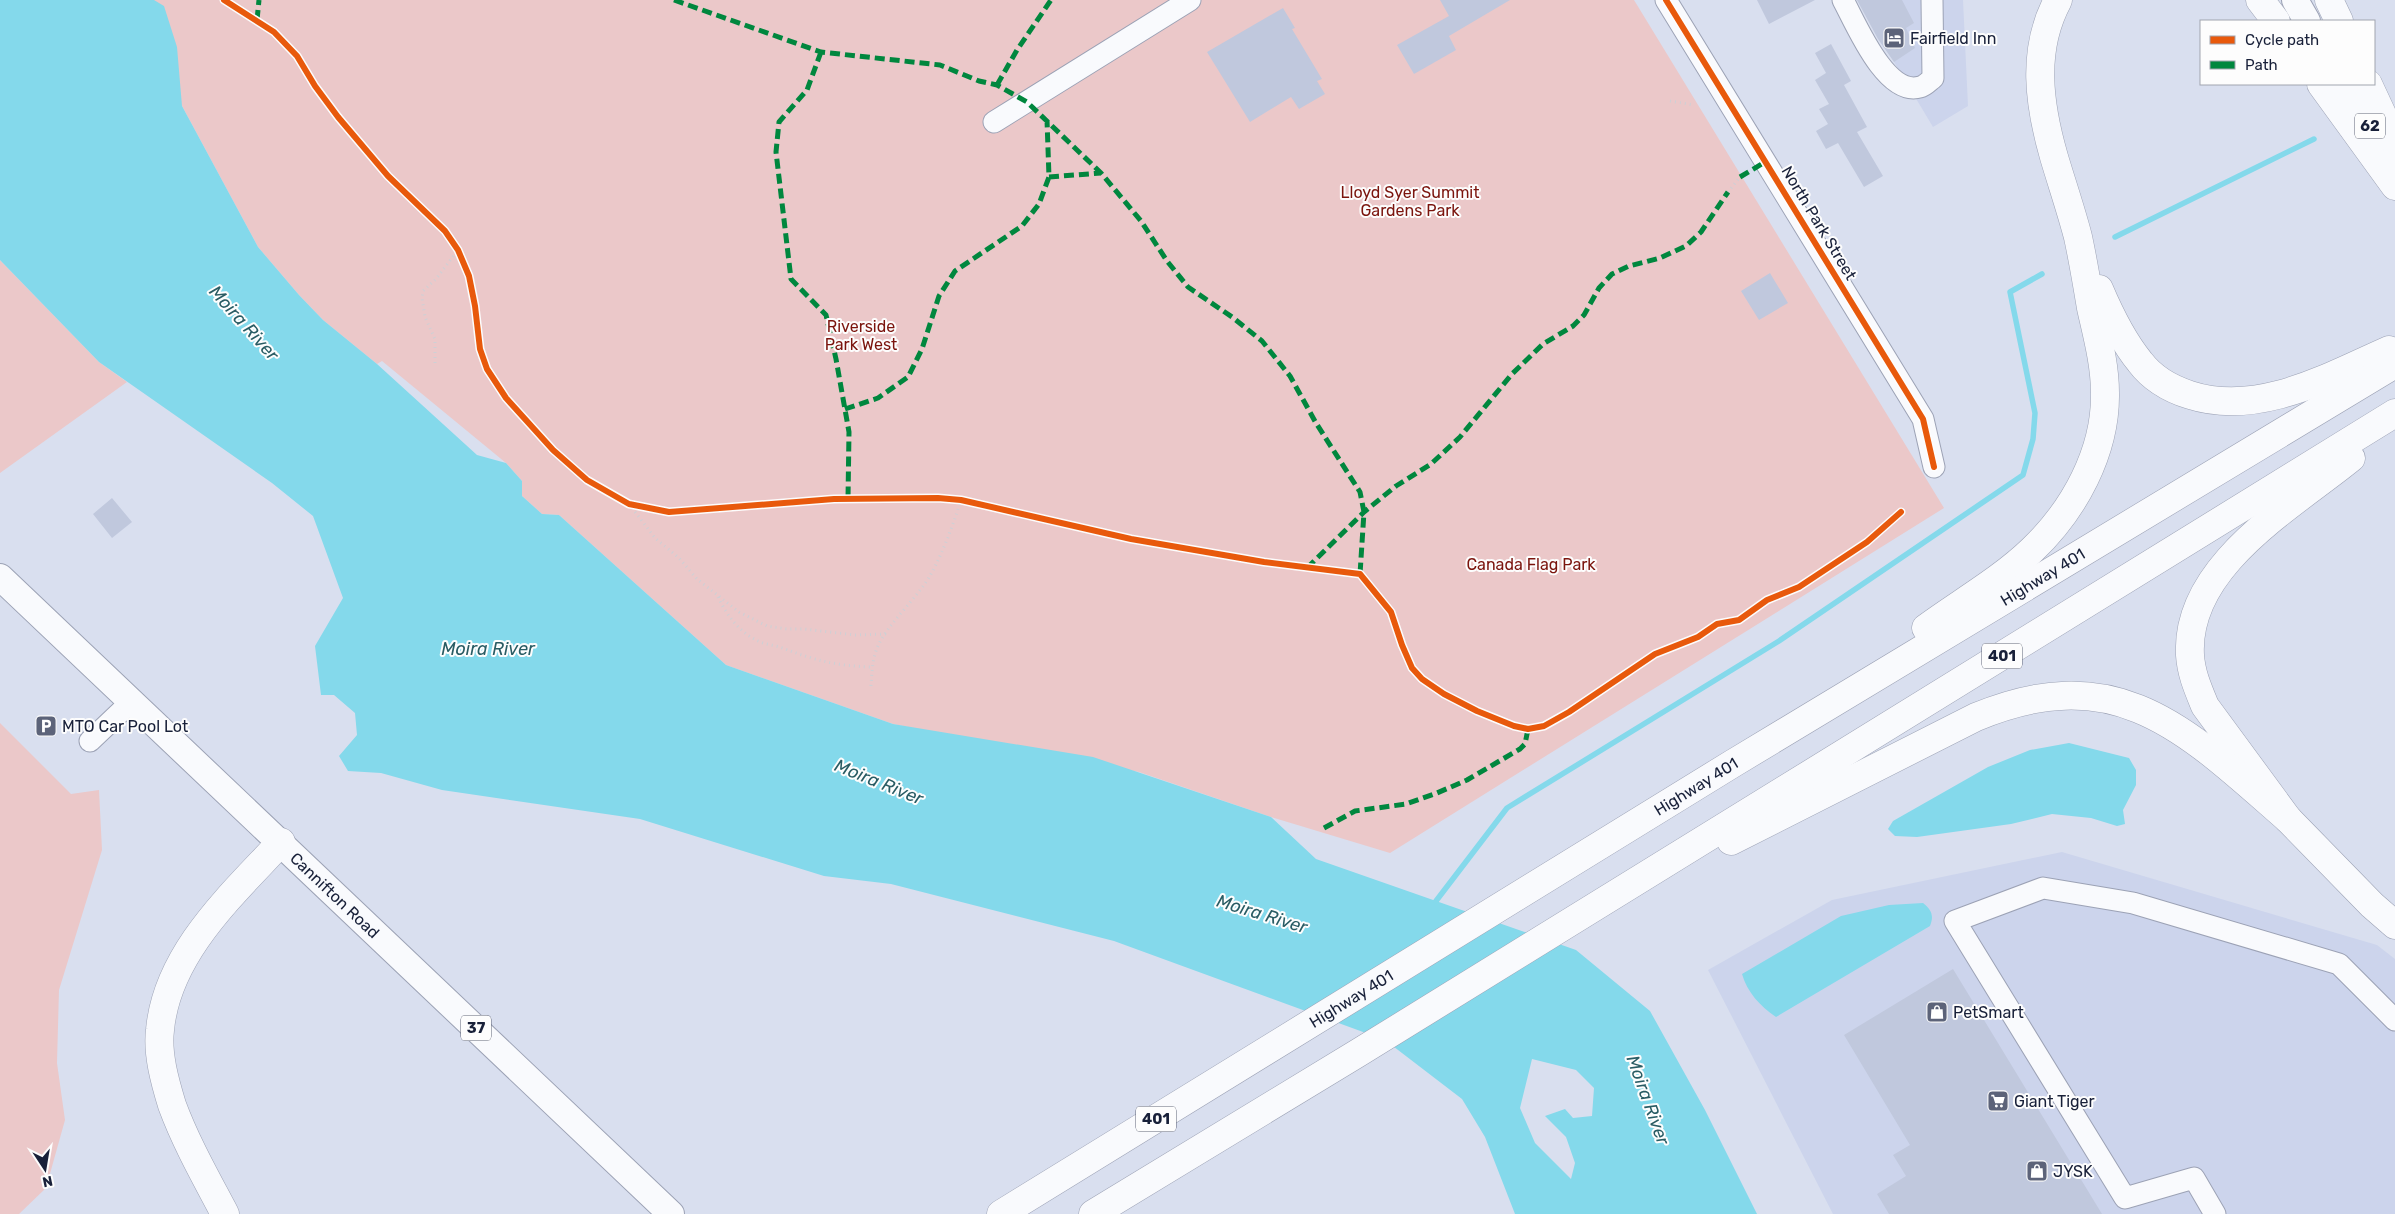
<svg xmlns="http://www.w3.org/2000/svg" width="2395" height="1214" font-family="Rubik,sans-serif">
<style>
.built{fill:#ccd4ec}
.green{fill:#ebc8c9}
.water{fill:#84d9eb;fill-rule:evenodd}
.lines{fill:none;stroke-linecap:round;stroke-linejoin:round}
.stream{stroke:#84d9eb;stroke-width:5.5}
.building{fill:#c0c8dd}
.minor-casing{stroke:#9ca2b5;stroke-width:23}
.major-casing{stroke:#9ca2b5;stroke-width:28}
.highway-casing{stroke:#9ca2b5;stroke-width:29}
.path{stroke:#ced0d5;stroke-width:3;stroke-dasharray:1 4;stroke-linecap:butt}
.minor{stroke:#f9fafd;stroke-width:21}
.major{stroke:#f9fafd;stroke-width:26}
.highway{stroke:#f9fafd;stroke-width:28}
.quiet{stroke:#00873e;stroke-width:5;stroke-dasharray:10 5;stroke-linecap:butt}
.cycleway-casing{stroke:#fdfdfd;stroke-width:9}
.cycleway{stroke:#e8590c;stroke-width:6}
.labels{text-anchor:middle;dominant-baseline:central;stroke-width:4;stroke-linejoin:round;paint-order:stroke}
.shield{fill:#fdfdfd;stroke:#5d6274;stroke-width:1}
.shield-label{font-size:15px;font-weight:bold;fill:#182039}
.poi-label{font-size:16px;fill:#182039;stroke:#fdfdfd;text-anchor:start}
.park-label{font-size:16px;fill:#7b140d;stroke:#fdfdfd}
.street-label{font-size:16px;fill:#182039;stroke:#fdfdfd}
.water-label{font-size:18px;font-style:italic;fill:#295c64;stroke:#fdfdfd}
</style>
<rect width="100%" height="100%" fill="#d9dfef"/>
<path class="built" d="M1857,0H1963L1968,106L1933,127Z
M2062,852L2377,945L2395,959V1214H1833L1708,970L1832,900Z"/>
<path class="green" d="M135,0H1634L1944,508L1390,853L1271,817L1139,772L893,724L726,665L559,515L542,514L522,496V481L506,463L382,361L377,364L323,320L299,295L258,247L182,106Z
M0,260L99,362L127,382L0,473Z
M0,723L71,794L99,790L102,850L59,990L57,1063L65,1120L46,1188L19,1214H0Z"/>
<path class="water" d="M0,0H154L164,6L177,47L182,106L258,247L299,295L323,320L377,364L477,455L506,463L522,481V496L542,514L559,515L726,665L893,724L1093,757L1271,817L1316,859L1576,950L1650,1011L1705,1110L1757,1214H1515L1485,1137L1462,1099L1385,1040L1114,941L891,884L824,876L640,819L442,790L381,773L348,771L339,756L357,735L355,713L334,695H321L315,646L343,598L313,516L272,483L99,362L0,260ZM1532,1059L1576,1070L1594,1088L1592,1116L1573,1118L1565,1109L1545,1116L1566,1137L1575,1163L1571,1179L1535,1143L1520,1108Z
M2069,743L2129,758L2136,770V785L2123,810L2125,824L2117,826L2091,818L2052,814L2011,824L1917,837L1895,836L1888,829L1893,821L1988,767L2030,750Z
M1923,903C1932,910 1934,916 1930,926L1776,1017C1760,1006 1747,992 1742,974L1841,916L1889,905Z"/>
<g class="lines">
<path class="stream" d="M2115,237L2314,139
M1436,901L1507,808L1779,641L2023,475L2033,439L2035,413L2010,292L2042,274"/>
</g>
<path class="building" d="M1440,0H1510L1449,36L1456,50L1414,74L1397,45L1449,16Z
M1757,0H1815L1769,24Z
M1857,0H1902L1914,23L1906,28L1915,48L1894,62L1878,39Z
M1283,8L1295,28L1292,29L1322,79L1317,81L1325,94L1299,109L1291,97L1250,122L1207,52Z
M1831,44L1851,81L1844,85L1867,127L1857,132L1883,176L1864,187L1838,143L1826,149L1816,131L1828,124L1819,109L1829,104L1815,80L1826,73L1815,53Z
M1770,273L1788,303L1759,320L1741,291Z
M112,498L132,522L112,538L93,514Z
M1953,969L2102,1214H1889L1877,1194L1906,1176L1893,1155L1910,1145L1844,1035Z"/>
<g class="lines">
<g class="minor-casing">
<path id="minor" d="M1666,0L1923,419L1934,467
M1843,0C1856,24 1886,97 1920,87C1925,86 1929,81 1933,78L1932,0
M994,122L1190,0
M90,741L131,702
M2215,1214L2194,1178L2125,1198L1955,921L2043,888L2133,903L2339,964L2395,1020"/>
</g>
<g class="major-casing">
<g id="major">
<path d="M2295,0L2307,21"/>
<path d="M2345,84L2394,167"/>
<path id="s1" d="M0,577L671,1214"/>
</g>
</g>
<g class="highway-casing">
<g id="highway">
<path d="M2260,0L2276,21"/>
<path d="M2329,0L2339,21"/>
<path d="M2321,84L2395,186"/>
<path d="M2368,84L2395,142"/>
<path d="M2099,289C2110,315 2122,340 2140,362C2152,378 2171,389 2190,395C2258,417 2328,377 2389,350"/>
<path d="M2351,458C2291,507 2185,566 2190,655C2191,673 2198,689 2205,706L2288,819L2372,905L2395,925"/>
<path d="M1926,628C1960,603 2002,579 2032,550C2074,510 2106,452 2105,393C2105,364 2097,335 2091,308C2087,284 2083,260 2078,237C2071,210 2062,184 2054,157C2039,105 2031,50 2058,0"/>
<path d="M1731,841L1976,717C2118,658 2186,730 2288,819"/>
<path d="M225,1214C206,1178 186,1143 172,1105C165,1082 157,1054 160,1030C167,953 232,895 281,842"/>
<path id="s2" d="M1001,1214L1732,764L2395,364"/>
<path d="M1093,1214L1358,1053L2395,413"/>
</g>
</g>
<path class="path" d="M1670,101L1694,105
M1728,192L1740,177
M435,363V339L425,317L422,298L423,291L436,279L458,250
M629,504L655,538L679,558L697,579L739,612L767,626L787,629H804L855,635L886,634
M718,597C727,616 741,635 763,643C770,645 778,646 785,649C817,661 838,666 872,667
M871,686C872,673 872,661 877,648C887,624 917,599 931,574C944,550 953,525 961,500"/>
<use href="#minor" class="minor"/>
<use href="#major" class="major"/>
<use href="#highway" class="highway"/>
<path class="quiet" d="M674,0L821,52L940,65L979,81L997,85L1027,102L1101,173L1141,221L1167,261L1188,287L1232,317L1262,341L1290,376L1316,423L1360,492L1364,512L1360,574
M257,20L259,0
M821,52L807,90L779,122L776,152L791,279L826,315L836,359L849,432L848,499
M997,85L1017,50L1051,0
M1049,177L1101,173
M1740,177L1765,162
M845,409L878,398L908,377L922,349L939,296L955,271L1022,226L1039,204L1049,177L1047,120
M1307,568L1364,512L1396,486L1431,464L1460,437L1512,374L1543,344L1573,326L1584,315L1599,288L1612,274L1629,266L1660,258L1686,246L1701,232L1728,192
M1324,828L1355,811L1406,804L1437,793L1467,780L1520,749L1525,744L1528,729"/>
<g class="cycleway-casing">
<path id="cycleway" d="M224,0L274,32L297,56L315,86L338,117L388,176L445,231L458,250L469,276L475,306L480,349L487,369L506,398L553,450L587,480L629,504L669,512L834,499L938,498L961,500L1131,539L1264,562L1360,574L1391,612L1402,645L1412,668L1422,679L1444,694L1477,711L1514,726L1528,729L1544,726L1569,712L1655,654L1698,637L1717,624L1739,620L1767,600L1799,587L1867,542L1901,512
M1666,0L1923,419L1934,467"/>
</g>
<use href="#cycleway" class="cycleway"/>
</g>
<defs>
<g id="hotel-square" transform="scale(1.125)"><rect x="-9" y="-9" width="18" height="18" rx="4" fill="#5c6379" stroke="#fdfdfd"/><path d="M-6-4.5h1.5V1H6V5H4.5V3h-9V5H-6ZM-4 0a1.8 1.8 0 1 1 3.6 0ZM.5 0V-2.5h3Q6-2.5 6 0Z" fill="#fff"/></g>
<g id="parking-square" transform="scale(1.125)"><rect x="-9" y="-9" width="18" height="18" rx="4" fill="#5c6379" stroke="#fdfdfd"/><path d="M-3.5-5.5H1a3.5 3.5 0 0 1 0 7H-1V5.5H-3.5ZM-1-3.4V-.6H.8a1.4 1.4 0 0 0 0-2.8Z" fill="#fff"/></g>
<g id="shop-square" transform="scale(1.125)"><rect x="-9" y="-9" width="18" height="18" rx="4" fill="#5c6379" stroke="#fdfdfd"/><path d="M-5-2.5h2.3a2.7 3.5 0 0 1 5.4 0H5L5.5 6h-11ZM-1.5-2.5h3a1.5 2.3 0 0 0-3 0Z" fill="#fff"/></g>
<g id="supermarket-square" transform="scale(1.125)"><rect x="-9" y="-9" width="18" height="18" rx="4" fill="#5c6379" stroke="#fdfdfd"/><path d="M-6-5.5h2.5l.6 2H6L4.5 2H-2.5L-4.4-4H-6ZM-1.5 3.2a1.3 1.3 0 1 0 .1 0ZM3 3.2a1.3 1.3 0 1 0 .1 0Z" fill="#fff"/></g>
</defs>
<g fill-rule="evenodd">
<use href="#hotel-square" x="1894" y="38"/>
<use href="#parking-square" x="46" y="726"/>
<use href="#shop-square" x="1937" y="1012"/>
<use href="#supermarket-square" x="1998" y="1101"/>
<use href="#shop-square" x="2037" y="1171"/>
</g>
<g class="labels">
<g class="shield">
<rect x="2355" y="113.5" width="30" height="25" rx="4"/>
<rect x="1982" y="643.5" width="40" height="25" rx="4"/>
<rect x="461" y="1015.5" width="30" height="25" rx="4"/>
<rect x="1136" y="1106.5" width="40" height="25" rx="4"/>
</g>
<g class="shield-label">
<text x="2370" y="126">62</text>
<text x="2002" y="656">401</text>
<text x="476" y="1028">37</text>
<text x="1156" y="1119">401</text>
</g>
<g class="poi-label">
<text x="1910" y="38">Fairfield Inn</text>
<text x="62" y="726">MTO Car Pool Lot</text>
<text x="1953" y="1012">PetSmart</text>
<text x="2014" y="1101">Giant Tiger</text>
<text x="2053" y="1171">JYSK</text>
</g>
<g class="park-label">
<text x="1410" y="192">Lloyd Syer Summit<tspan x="1410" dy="18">Gardens Park</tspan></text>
<text x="861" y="326">Riverside<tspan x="861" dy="18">Park West</tspan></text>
<text x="1531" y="564">Canada Flag Park</text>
</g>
<g class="street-label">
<text transform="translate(1819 223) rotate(59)">North Park Street</text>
<text stroke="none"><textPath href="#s2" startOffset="1221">Highway 401</textPath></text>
<text stroke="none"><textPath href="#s2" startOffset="816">Highway 401</textPath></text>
<text stroke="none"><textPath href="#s1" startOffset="462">Cannifton Road</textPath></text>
<text stroke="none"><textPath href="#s2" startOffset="411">Highway 401</textPath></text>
</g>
<g class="water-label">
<text transform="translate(244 323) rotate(48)">Moira River</text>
<text x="488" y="649">Moira River</text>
<text transform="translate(879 782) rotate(22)">Moira River</text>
<text transform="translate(1262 914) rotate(17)">Moira River</text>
<text transform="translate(1648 1100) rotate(70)">Moira River</text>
</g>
</g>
<rect x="2200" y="20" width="175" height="65" fill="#fdfdfd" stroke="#a1a5af"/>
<rect x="2210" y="36" width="25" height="8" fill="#e8590c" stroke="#a1a5af"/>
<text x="2245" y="45" font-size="15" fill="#182039">Cycle path</text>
<rect x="2210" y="61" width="25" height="8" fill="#00873e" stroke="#a1a5af"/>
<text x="2245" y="70" font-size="15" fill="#182039">Path</text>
<g transform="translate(45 1169) rotate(168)" stroke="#fdfdfd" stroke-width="4" paint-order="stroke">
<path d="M0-4L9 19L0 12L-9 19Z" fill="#182039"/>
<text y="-8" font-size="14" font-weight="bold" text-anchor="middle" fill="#182039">N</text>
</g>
</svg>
